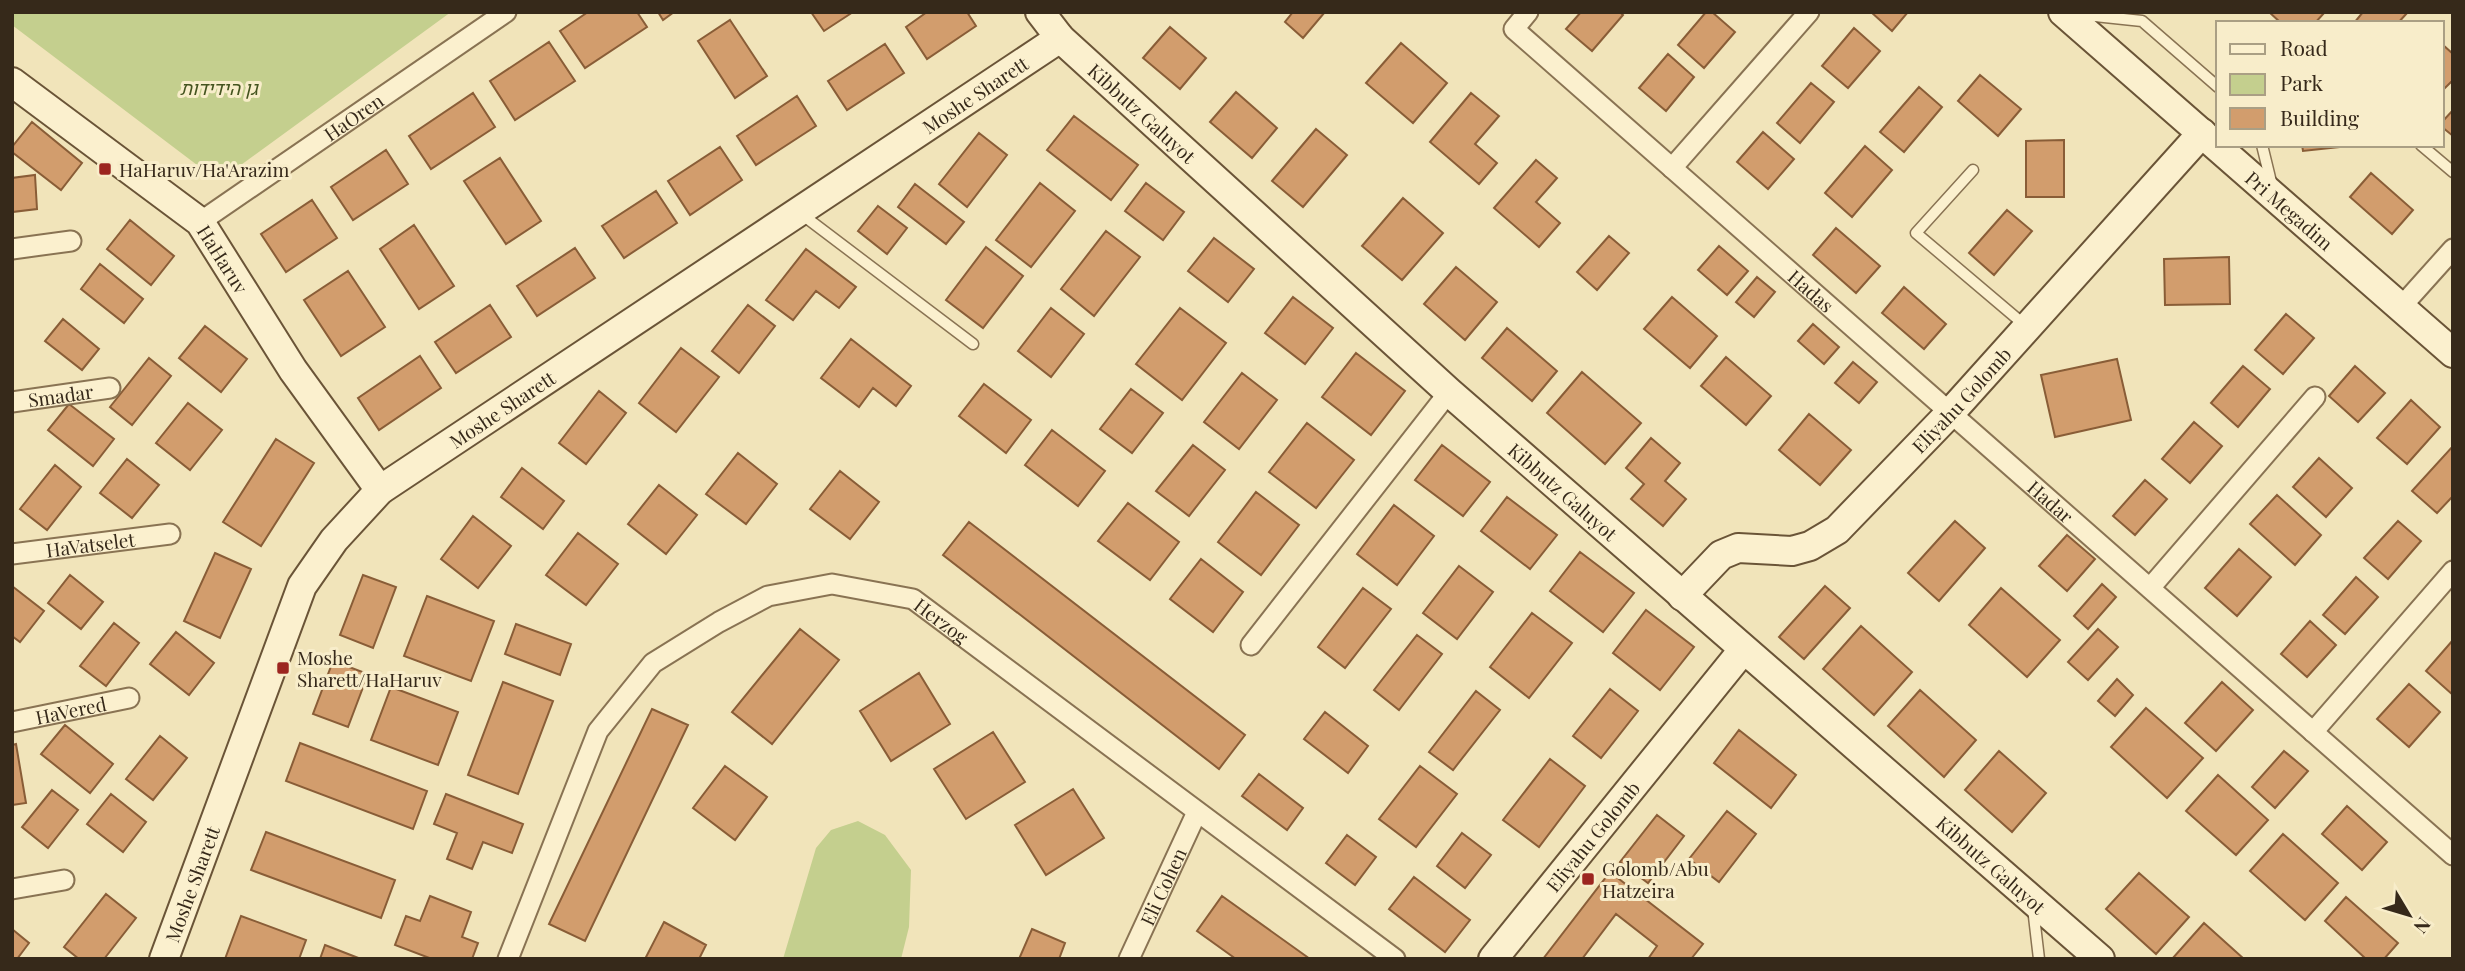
<svg xmlns="http://www.w3.org/2000/svg" width="2465" height="971" font-family="'Playfair Display',Heebo,serif">
<style>
.green{fill:#c4cf8e}
.building{fill:#d29d6d;stroke:#895d37;stroke-width:2}
.lines{fill:none;stroke-linecap:round;stroke-linejoin:round}
.lane-casing{stroke:#897353;stroke-width:13}
.street-casing{stroke:#897353;stroke-width:23}
.secondary-casing{stroke:#6a5437;stroke-width:32}
.lane{stroke:#fbf0ce;stroke-width:10}
.street{stroke:#fbf0ce;stroke-width:19}
.secondary{stroke:#fbf0ce;stroke-width:28}
.poi-dot{fill:#9c251f;stroke:#f8edca;stroke-width:2.5}
.labels{text-anchor:middle;dominant-baseline:central;stroke-width:6;stroke-linejoin:round;paint-order:stroke}
.park-label{font-size:19px;font-style:italic;fill:#44541f;stroke:#f8edca}
.street-label{font-size:19px;fill:#36291a;stroke:#f8edca}
.poi-label{font-size:19px;fill:#36291a;stroke:#f8edca;text-anchor:start}
</style>
<rect width="100%" height="100%" fill="#f1e4ba"/>
<path class="green" d="M12,12H451L234,170L205,171L12,25Z
M858,821L885,835L911,870L909,927L901,959H783L816,848L831,830Z"/>
<path class="building" d="M588,12H637L647,27L585,68L560,31Z
M658,12H674L663,20Z
M811,12H853L824,31Z
M927,12H967L976,26L927,59L906,27Z
M1293,12H1325L1303,38L1285,22Z
M1581,12H1620L1623,15L1592,51L1566,29Z
M1706,12H1712L1735,32L1704,68L1678,45Z
M1871,12H1908L1892,31Z
M2269,12H2325L2315,23H2281Z
M2363,12H2407V13L2398,23H2354Z
M730,20L767,76L735,98L698,41Z
M1170,27L1206,58L1180,89L1143,58Z
M1854,28L1880,51L1848,88L1822,66Z
M549,42L575,81L515,120L490,81Z
M1401,43L1447,83L1413,123L1366,83Z
M885,44L904,73L847,110L828,81Z
M2442,44L2453,54V80L2444,89Z
M1668,54L1694,77L1666,111L1639,88Z
M1980,75L2021,109L1998,136L1958,101Z
M1811,83L1834,102L1800,143L1777,123Z
M1919,87L1942,107L1904,152L1880,132Z
M1236,92L1277,128L1252,158L1210,122Z
M473,93L495,127L431,169L409,136Z
M1471,93L1499,116L1475,144L1497,163L1479,184L1430,142Z
M797,96L816,126L756,165L737,136Z
M2453,110V136L2442,127V122Z
M1074,116L1138,165L1111,200L1047,150Z
M32,122L82,163L61,190L12,152V147Z
M1316,129L1347,155L1303,207L1272,181Z
M1763,132L1794,159L1768,189L1737,162Z
M979,133L1007,155L967,207L939,184Z
M2064,140V197H2026V141Z
M2302,145H2339V147L2303,151Z
M1865,146L1892,170L1852,217L1825,193Z
M720,147L742,180L690,215L668,181Z
M386,150L408,184L353,220L331,187Z
M500,158L541,221L506,244L464,181Z
M1536,160L1557,178L1536,202L1560,223L1539,247L1494,208Z
M2371,173L2413,210L2392,234L2350,197Z
M35,175L37,209L12,212V178Z
M1040,183L1075,211L1031,267L996,240Z
M1146,183L1184,212L1163,240L1125,211Z
M915,184L964,222L946,244L898,207Z
M656,191L677,223L624,258L602,226Z
M1403,198L1443,233L1402,280L1362,246Z
M312,200L337,238L286,272L261,234Z
M878,206L907,228L887,254L858,231Z
M2007,210L2032,231L1994,275L1969,253Z
M130,220L174,256L151,285L107,249Z
M414,225L454,286L419,309L380,249Z
M1836,228L1880,266L1856,293L1813,255Z
M1106,231L1140,257L1094,316L1061,289Z
M1609,236L1629,253L1597,290L1577,272Z
M1214,238L1254,269L1228,302L1188,271Z
M1719,246L1748,271L1727,295L1698,270Z
M986,247L1023,276L983,328L946,300Z
M575,248L595,278L537,316L517,286Z
M806,249L856,287L839,308L816,291L793,320L766,300Z
M2229,257L2230,304L2165,305L2164,259Z
M100,264L143,299L124,323L81,289Z
M1456,267L1497,302L1465,340L1424,304Z
M348,271L385,327L341,356L304,300Z
M1757,277L1775,292L1754,317L1736,302Z
M1904,287L1946,324L1924,349L1882,313Z
M1293,297L1333,328L1305,364L1265,333Z
M1672,297L1717,336L1690,368L1644,329Z
M490,305L511,337L456,373L435,342Z
M748,305L775,326L739,373L712,351Z
M1051,308L1084,334L1051,377L1018,351Z
M1180,308L1226,343L1182,400L1136,364Z
M2286,314L2314,338L2283,374L2255,350Z
M63,319L99,349L82,370L45,341Z
M1813,324L1839,347L1824,364L1798,341Z
M205,326L247,359L221,392L179,358Z
M1507,328L1557,371L1532,401L1482,358Z
M851,339L911,386L896,406L873,388L859,407L821,378Z
M681,348L719,377L676,432L639,403Z
M1356,353L1405,391L1371,435L1322,397Z
M420,356L441,388L379,430L358,398Z
M1726,357L1771,396L1746,425L1701,386Z
M149,358L171,376L132,425L110,407Z
M2117,359L2131,420L2055,437L2041,375Z
M1853,362L1877,382L1859,403L1835,383Z
M2243,366L2270,389L2238,427L2211,403Z
M2355,366L2385,393L2358,422L2329,396Z
M1582,372L1641,423L1605,464L1547,413Z
M1242,373L1277,400L1239,449L1204,422Z
M984,384L1031,420L1006,453L959,416Z
M1131,389L1163,413L1132,453L1100,429Z
M599,391L626,413L586,464L559,443Z
M2411,400L2440,427L2407,464L2377,438Z
M188,403L222,430L190,470L156,443Z
M69,404L114,439L93,466L48,430Z
M1809,414L1851,450L1820,485L1779,450Z
M2194,422L2222,446L2190,483L2162,459Z
M1307,423L1354,460L1316,508L1269,472Z
M1052,430L1105,471L1078,506L1025,465Z
M1651,438L1680,463L1665,481L1686,499L1663,526L1631,499L1644,484L1626,468Z
M276,439L314,463L261,546L223,522Z
M1193,445L1225,470L1189,516L1156,491Z
M1442,445L1490,482L1463,516L1415,480Z
M2453,446V496L2437,513L2412,491Z
M738,453L777,484L746,524L706,494Z
M2319,458L2352,488L2326,517L2293,487Z
M127,459L159,485L132,518L100,493Z
M55,465L81,487L47,530L20,509Z
M522,468L564,501L543,529L501,497Z
M840,471L879,502L850,539L810,509Z
M2145,480L2167,499L2135,535L2113,516Z
M659,485L697,515L666,554L628,524Z
M1256,492L1299,525L1261,575L1218,542Z
M2277,495L2321,535L2295,565L2250,524Z
M1507,497L1557,535L1530,569L1481,531Z
M1128,503L1179,542L1150,580L1098,541Z
M1394,505L1434,536L1397,585L1357,554Z
M473,516L511,546L478,588L441,559Z
M1955,521L1985,548L1939,601L1908,573Z
M2398,521L2421,541L2388,579L2364,558Z
M969,522L1245,735L1219,769L943,555Z
M578,533L618,564L586,605L546,575Z
M2067,535L2095,559L2067,591L2039,566Z
M2239,549L2271,577L2237,616L2205,588Z
M1580,552L1634,593L1603,632L1550,591Z
M215,553L251,569L220,638L184,621Z
M1201,559L1243,592L1213,632L1170,599Z
M1459,566L1493,592L1457,639L1423,613Z
M70,575L103,602L81,629L48,603Z
M363,575L396,587L373,648L340,635Z
M2356,577L2378,597L2345,634L2323,615Z
M2102,584L2116,597L2088,629L2074,616Z
M12,586L44,611L20,642L12,636Z
M1825,586L1850,608L1804,659L1779,637Z
M1363,588L1391,609L1345,668L1318,647Z
M2001,588L2060,640L2027,677L1969,625Z
M427,596L494,621L471,681L404,656Z
M1646,610L1694,647L1660,690L1613,653Z
M1532,613L1572,643L1529,698L1490,667Z
M2310,621L2336,645L2307,677L2281,654Z
M114,623L139,643L106,686L80,666Z
M516,624L571,644L560,675L505,654Z
M1861,626L1912,672L1874,715L1823,669Z
M800,629L839,660L772,744L732,712Z
M2098,629L2118,647L2088,680L2068,662Z
M176,632L214,663L189,695L150,664Z
M1417,635L1442,654L1399,710L1374,690Z
M2453,640V695L2426,671Z
M333,661L368,674L348,727L313,714Z
M919,673L950,724L891,761L860,711Z
M2117,679L2133,695L2115,716L2098,701Z
M503,682L553,701L518,794L468,775Z
M2222,682L2253,710L2216,751L2185,723Z
M2409,684L2440,712L2409,747L2377,719Z
M391,687L458,712L438,765L371,740Z
M1610,689L1638,711L1601,758L1573,736Z
M1920,690L1976,740L1944,777L1888,726Z
M1476,691L1500,710L1453,770L1429,752Z
M2146,708L2203,758L2167,798L2111,747Z
M652,709L688,725L585,941L549,924Z
M1325,712L1368,746L1348,773L1304,739Z
M65,725L113,764L90,793L41,754Z
M1739,730L1796,775L1771,808L1714,763Z
M993,732L1025,782L966,819L934,769Z
M160,736L187,758L153,800L126,779Z
M300,743L427,791L413,829L286,781Z
M16,744L26,803L12,805V745Z
M1999,751L2046,793L2012,832L1965,790Z
M2284,751L2308,771L2275,808L2252,787Z
M1550,759L1585,786L1539,847L1503,820Z
M725,766L767,797L735,840L693,808Z
M1420,766L1457,794L1416,847L1379,819Z
M1259,774L1303,808L1287,830L1242,796Z
M2218,775L2268,820L2236,855L2186,811Z
M1073,789L1104,838L1046,875L1015,825Z
M52,790L78,810L48,848L22,827Z
M111,794L146,822L123,852L87,824Z
M446,794L523,824L512,853L483,842L472,869L447,859L457,833L434,824Z
M2347,806L2387,842L2362,870L2322,834Z
M1727,811L1756,834L1719,882L1689,859Z
M1657,815L1684,836L1648,883L1620,862Z
M266,832L395,880L381,918L251,870Z
M1462,833L1491,855L1465,888L1437,866Z
M2283,834L2338,883L2305,920L2250,871Z
M1347,835L1376,857L1355,885L1326,863Z
M1610,872L1703,944L1691,959H1648L1657,946L1616,914L1582,959H1543Z
M2139,873L2189,917L2156,954L2106,909Z
M1414,877L1470,920L1445,952L1389,909Z
M106,894L136,918L104,959H79L64,947Z
M430,896L471,912L462,937L478,943L472,959H432L395,945L406,916L420,921Z
M1222,896L1310,959H1236L1197,931Z
M2346,897L2398,943L2384,959H2366L2325,921Z
M241,916L306,940L299,959H225Z
M664,922L706,945L699,959H645Z
M2204,923L2244,959H2172Z
M12,929L29,943L17,959H12Z
M1032,929L1065,943L1059,959H1019Z
M325,945L361,959H320Z"/>
<g class="lines">
<g class="lane-casing">
<path id="lane" d="M2076,14L2142,21L2218,87
M2262,145L2272,186
M2421,145L2453,172
M1973,170L1916,233L2027,327
M800,213L973,344
M2033,908L2039,959"/>
</g>
<g class="street-casing">
<g id="street">
<path id="s1" d="M1528,12L1514,29L2453,855"/>
<path d="M1672,168L1809,12"/>
<path id="s2" d="M200,222L506,12"/>
<path d="M12,249L71,241"/>
<path d="M2401,307L2453,249"/>
<path id="s3" d="M12,402L110,388"/>
<path id="s4" d="M12,554L170,534"/>
<path d="M2150,588L2315,397"/>
<path d="M1251,645L1449,392"/>
<path id="s5" d="M12,722L129,698"/>
<path d="M2313,732L2453,571"/>
<path d="M12,889L64,880"/>
<path id="s6" d="M508,959L598,731L653,663L719,622L768,596L832,584L913,599L1395,959"/>
<path id="s7" d="M1129,959L1197,812"/>
</g>
</g>
<g class="secondary-casing">
<g id="secondary">
<path id="s8" d="M1040,12L1060,38L1449,392L2100,959"/>
<path id="s9" d="M2063,12L2453,353"/>
<path id="s10" d="M12,82L200,222L293,370L380,490"/>
<path id="s11" d="M1682,596L1721,555L1738,548L1792,551L1810,546L1837,530L1951,412L2202,133"/>
<path id="s12" d="M164,959L302,586L334,540L380,490L1060,38"/>
<path id="s13" d="M1493,959L1743,650"/>
</g>
</g>
<use href="#lane" class="lane"/>
<use href="#street" class="street"/>
<use href="#secondary" class="secondary"/>
</g>
<g class="poi-dot">
<rect x="98" y="162" width="14" height="14" rx="3.5"/>
<rect x="276" y="661" width="14" height="14" rx="3.5"/>
<rect x="1581" y="872" width="14" height="14" rx="3.5"/>
</g>
<g class="labels">
<g class="park-label">
<text x="219" y="87">גן הידידות</text>
</g>
<g class="street-label">
<text stroke="none"><textPath href="#s12" startOffset="1236">Moshe Sharett</textPath></text>
<text stroke="none"><textPath href="#s8" startOffset="144">Kibbutz Galuyot</textPath></text>
<text stroke="none"><textPath href="#s2" startOffset="186">HaOren</textPath></text>
<text stroke="none"><textPath href="#s9" startOffset="301">Pri Megadim</textPath></text>
<text stroke="none"><textPath href="#s10" startOffset="278">HaHaruv</textPath></text>
<text stroke="none"><textPath href="#s1" startOffset="418">Hadas</textPath></text>
<text stroke="none"><textPath href="#s3" startOffset="49">Smadar</textPath></text>
<text stroke="none"><textPath href="#s11" startOffset="359">Eliyahu Golomb</textPath></text>
<text stroke="none"><textPath href="#s12" startOffset="668">Moshe Sharett</textPath></text>
<text stroke="none"><textPath href="#s8" startOffset="710">Kibbutz Galuyot</textPath></text>
<text stroke="none"><textPath href="#s1" startOffset="737">Hadar</textPath></text>
<text stroke="none"><textPath href="#s4" startOffset="79">HaVatselet</textPath></text>
<text stroke="none"><textPath href="#s6" startOffset="649">Herzog</textPath></text>
<text stroke="none"><textPath href="#s5" startOffset="60">HaVered</textPath></text>
<text stroke="none"><textPath href="#s13" startOffset="158">Eliyahu Golomb</textPath></text>
<text stroke="none"><textPath href="#s8" startOffset="1278">Kibbutz Galuyot</textPath></text>
<text stroke="none"><textPath href="#s12" startOffset="80">Moshe Sharett</textPath></text>
<text stroke="none"><textPath href="#s7" startOffset="80">Eli Cohen</textPath></text>
</g>
<g class="poi-label">
<text x="119" y="169">HaHaruv/Ha'Arazim</text>
<text x="297" y="657">Moshe<tspan x="297" dy="22">Sharett/HaHaruv</tspan></text>
<text x="1602" y="868">Golomb/Abu<tspan x="1602" dy="22">Hatzeira</tspan></text>
</g>
</g>
<rect width="2465" height="971" fill="none" stroke="#36291a" stroke-width="28"/>
<rect x="2216" y="21" width="228" height="126" fill="#f8edca" stroke="#aa9f84" stroke-width="2"/>
<rect x="2230" y="44" width="35" height="10" fill="#fbf0ce" stroke="#aa9f84" stroke-width="2"/>
<text x="2280" y="56" font-size="21" fill="#36291a">Road</text>
<rect x="2230" y="74" width="35" height="21" fill="#c4cf8e" stroke="#aa9f84" stroke-width="2"/>
<text x="2280" y="91" font-size="21" fill="#36291a">Park</text>
<rect x="2230" y="108" width="35" height="21" fill="#d29d6d" stroke="#aa9f84" stroke-width="2"/>
<text x="2280" y="126" font-size="21" fill="#36291a">Building</text>
<g transform="translate(2409 915) rotate(128)" stroke="#f8edca" stroke-width="5" paint-order="stroke">
<path d="M0-5L12 26L0 18L-12 26Z" fill="#36291a"/>
<text y="-10" font-size="19" font-weight="bold" text-anchor="middle" fill="#36291a">N</text>
</g>
</svg>
